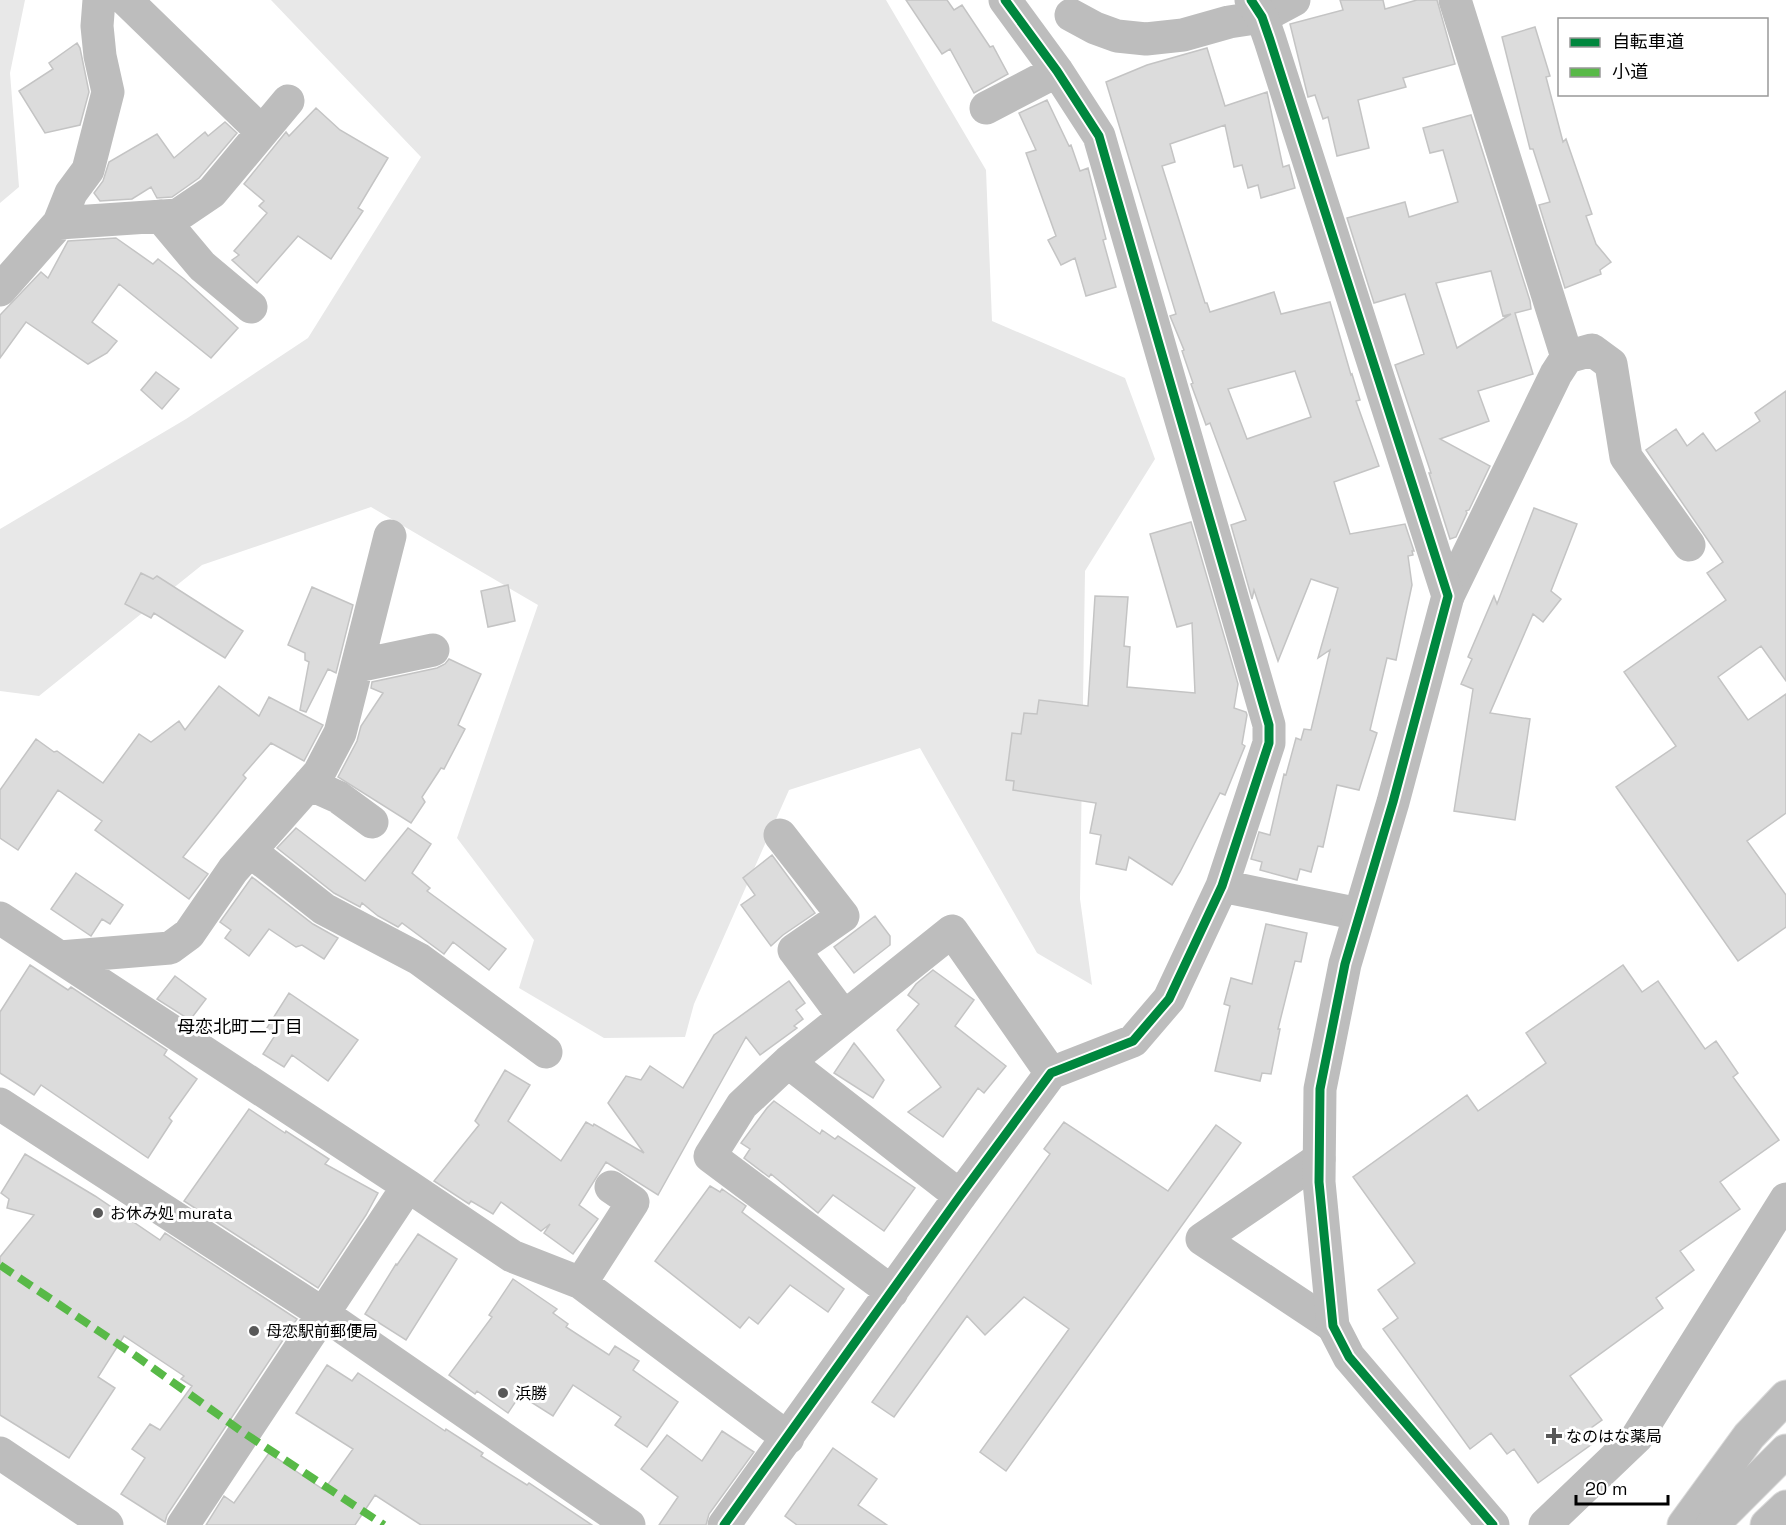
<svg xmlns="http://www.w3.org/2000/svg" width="1786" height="1525" font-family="'Space Grotesk','Noto Sans JP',sans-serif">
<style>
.green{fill:#e8e8e8}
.building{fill:#dcdcdc;stroke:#c4c4c4;stroke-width:1.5;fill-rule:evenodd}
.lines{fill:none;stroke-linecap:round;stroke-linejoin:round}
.trunk-casing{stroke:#dbdbdb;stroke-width:35}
.motorway-casing{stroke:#dbdbdb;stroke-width:35}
.minor{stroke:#bdbdbd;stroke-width:33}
.tertiary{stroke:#bdbdbd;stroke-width:33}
.trunk{stroke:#bdbdbd;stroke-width:33}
.motorway{stroke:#bdbdbd;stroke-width:33}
.quiet{stroke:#58b947;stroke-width:8;stroke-dasharray:15 8;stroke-linecap:butt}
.cycleway-casing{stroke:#fff;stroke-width:13}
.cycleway{stroke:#00873e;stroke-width:9}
.poi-dot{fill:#595959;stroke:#fff;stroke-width:2}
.labels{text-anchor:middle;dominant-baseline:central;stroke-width:6;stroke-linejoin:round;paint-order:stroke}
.poi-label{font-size:16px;fill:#000;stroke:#fff;text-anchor:start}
.neighbourhood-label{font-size:18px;fill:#000;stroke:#fff}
</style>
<rect width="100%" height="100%" fill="#fff"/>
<path class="green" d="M0,0H25L10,73L19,187L0,203Z
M271,0H886L986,170L992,321L1125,378L1155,459L1085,571L1080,899L1092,985L1037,953L920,748L789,790L694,1004L685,1037L604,1038L519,988L534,940L457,838L538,605L371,507L202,565L39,696L0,691V529L186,419L308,338L421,157Z"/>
<path class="building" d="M906,0H947L954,10L962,5L990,47L993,46L1008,74L974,93L950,49L942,54Z
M1340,0H1383L1385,9L1417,0H1437L1455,64L1403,78L1406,87L1358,100L1369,148L1337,156L1328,117L1323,119L1315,95L1308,97L1290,24L1343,10Z
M1535,27L1550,76L1546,77L1563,142L1566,139L1592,214L1586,216L1596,244L1611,262L1600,270L1601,274L1565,288L1539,205L1550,202L1533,149H1530L1502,37Z
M77,43L80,48L89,92L80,125L45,133L19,91L53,69L49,63Z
M1207,48L1225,106L1267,92L1283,167L1289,165L1295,188L1261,198L1258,185L1248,188L1242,165L1234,167L1225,125L1170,144L1175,162L1162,166L1205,303H1207L1210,312L1274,292L1281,314L1330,302L1351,375L1352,374L1360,400L1356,401L1379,466L1334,482L1350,534L1405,524L1414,551H1412L1413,555L1408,556L1412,585L1396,660L1387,658L1370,730L1377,733L1359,790L1337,785L1323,847L1318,846L1311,872L1300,869L1297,880L1260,870L1262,862L1251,859L1259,832L1270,835L1284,774L1286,775L1296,738L1301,740L1304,729L1311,730L1330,650L1318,658L1338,588L1311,579L1278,661L1254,590L1252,599L1231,525L1246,520L1210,423L1206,425L1191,384L1193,383L1182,351L1184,350L1170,316L1176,314L1106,82L1147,65ZM1295,371L1311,417L1247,439L1228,389Z
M1047,100L1069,146L1071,145L1080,171L1088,168L1106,239L1103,240L1116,287L1086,296L1075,258L1061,265L1048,240L1056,236L1026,153L1036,150L1019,113Z
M316,108L340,130L388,158L358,208L363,211L331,259L298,236L257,283L232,260L239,255L234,251L267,213L259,206L264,201L244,184L286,132L289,136Z
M1471,115L1530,301L1531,309L1515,313L1533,374L1478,391L1489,421L1440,439L1490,466L1469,510L1466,511L1467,513L1456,537L1450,539L1429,473H1431L1395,365L1424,354L1405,294L1374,303L1347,218L1405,202L1409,217L1458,202L1443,150L1430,153L1423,128ZM1491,271L1503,316L1511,314L1457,348L1436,283Z
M225,122L237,133L199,178L172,197L157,198L151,187L132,199L100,201L94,193L103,181L109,162L157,134L174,158L205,132L208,136Z
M116,238L153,264L158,259L184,279L238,328L211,358L119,284L92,322L117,341L107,353L88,364L26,322L0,358V315L41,272L48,278L68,241Z
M156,372L179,389L162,409L141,390Z
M1786,391V681L1761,646L1718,677L1748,720L1786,694V813L1747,841L1786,895V927L1738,961L1616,787L1676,746L1624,672L1726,600L1707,573L1723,562L1646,450L1676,429L1687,446L1703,433L1716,451L1760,421L1755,413Z
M1534,508L1577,524L1551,591L1561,599L1543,622L1533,614L1490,713L1530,719L1515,820L1454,811L1473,689L1461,684L1472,659L1468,657L1494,596L1497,604Z
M1191,522L1238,684L1234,708L1246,712L1247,715L1242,744L1245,746L1225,795L1220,793L1180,872L1172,885L1129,857L1126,870L1096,864L1101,835L1090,833L1096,803L1013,790L1014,781L1006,780L1012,733L1021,734L1024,713L1037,714L1039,700L1088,706L1095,596L1128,597L1124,646L1130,647L1127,687L1195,693L1192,623L1177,627L1150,534Z
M141,573L153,579L157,576L243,631L225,658L154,613L151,618L125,604Z
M508,585L515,621L488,627L481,591Z
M312,587L353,605L336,673L328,669L306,712L300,710L309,662L305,660V653L288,645Z
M449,659L481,674L458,725L465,729L444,769L441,768L422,797L425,802L411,823L338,777L357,741L361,726L383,693L371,688L372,682L437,668L445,664Z
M219,686L259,716L269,697L323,725L304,761L271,743L243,775L246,778L183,857L208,874L189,899L95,830L102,821L58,790L18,850L0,838V790L36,739L54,752L57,751L103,783L139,734L151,742L179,721L185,730Z
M296,828L365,881L408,828L431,844L412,873L430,888L427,891L506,949L489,970L453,942L444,954L402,923L398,927L378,916L362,903L360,907L334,893L277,848Z
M772,855L815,913L783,935L771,946L741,905L755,895L743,878Z
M76,873L123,905L110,924L102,919L91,936L51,909Z
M252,877L313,924L338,938L324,959L302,945L296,947L269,929L249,956L225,938L231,930L220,922Z
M875,916L890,936V945L854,973L834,947Z
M1266,924L1307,933L1301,962L1295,961L1278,1029H1280L1271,1074L1262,1073L1260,1081L1215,1071L1230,1006L1224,1004L1231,978L1252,984Z
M30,965L68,990L71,987L167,1050L164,1055L197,1079L169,1118L172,1121L148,1158L41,1085L34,1095L0,1073V1012Z
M1623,965L1642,992L1658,981L1705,1049L1716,1041L1738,1073L1733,1077L1779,1140L1720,1182L1740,1209L1680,1251L1694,1270L1656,1298L1663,1308L1570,1376L1602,1420L1584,1433L1592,1444L1538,1483L1514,1449L1507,1454L1491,1433L1470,1449L1383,1329L1398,1318L1378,1290L1415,1263L1353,1177L1467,1095L1478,1111L1546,1063L1526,1033Z
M933,970L974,1000L955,1026L1006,1066L984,1093L978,1088L943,1137L908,1112L941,1087L897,1030L919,1004L908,995L916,984Z
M175,976L206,999L190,1020L157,999Z
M789,981L805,1003L796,1010L803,1019L794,1026L797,1028L760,1055L746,1037L658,1195L606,1162L579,1205L598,1219L573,1254L544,1233L550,1224L541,1231L501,1202L493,1214L471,1201L469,1204L434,1181L479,1125L475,1121L505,1070L530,1085L508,1121L561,1161L586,1122L593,1126L594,1124L644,1153L608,1103L626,1076L641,1080L650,1066L683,1088L714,1035Z
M289,993L358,1040L328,1081L292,1055L284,1067L263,1054L274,1037L265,1031Z
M854,1043L884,1080L873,1098L834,1073Z
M774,1101L820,1134L822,1130L835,1139L838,1136L915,1188L884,1231L833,1195L818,1213L771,1174L769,1177L744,1158L750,1149L741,1143L767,1108Z
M249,1109L285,1133L286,1131L329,1159L325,1164L378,1193L366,1215L318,1288L184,1201Z
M1064,1122L1168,1191L1216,1125L1241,1143L1006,1471L980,1452L1069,1329L1024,1297L985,1335L967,1316L894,1417L872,1402L1050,1154L1044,1149Z
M25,1154L95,1196L160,1240L165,1233L297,1319L167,1515L165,1522L121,1494L145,1458L132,1449L150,1424L160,1430L192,1386L181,1379L184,1376L124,1336L98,1377L115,1388L69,1458L0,1415V1257L34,1215L7,1208L9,1199L1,1193Z
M710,1186L720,1192L722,1189L746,1206L742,1212L844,1289L828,1312L790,1285L758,1324L749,1317L740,1328L655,1261Z
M418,1234L457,1259L406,1340L365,1314L396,1264L397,1265Z
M513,1279L557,1309L553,1313L568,1324L566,1327L609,1355L615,1346L639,1361L633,1370L678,1402L647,1447L615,1425L621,1417L573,1385L553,1416L520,1395L508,1413L477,1391L475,1394L449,1375L492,1317L489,1315Z
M327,1365L352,1381L358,1373L445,1431L446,1429L483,1453L481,1456L527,1485L529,1483L592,1525H421L375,1495L355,1525H206L224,1496L234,1503L269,1453L324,1490L353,1449L296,1413Z
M722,1431L754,1452L709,1514L706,1525H659L678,1497L641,1469L667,1435L702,1461Z
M833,1448L877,1479L858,1505L887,1525H797L785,1516Z"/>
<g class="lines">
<g class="trunk-casing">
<path id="trunk" d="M1684,1525L1749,1436L1786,1397"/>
</g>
<g class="motorway-casing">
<path id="motorway" d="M1712,1525L1786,1451
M1767,1525L1786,1507"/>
</g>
<path class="minor" d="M126,0L262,132
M1455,0L1567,357
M1071,15L1095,28L1117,36L1146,39L1183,35L1229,22L1262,17L1294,0
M986,108L1057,71
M160,216L202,266L251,307
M59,223L178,215L212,192L288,101
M0,290L59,223L71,193L88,170L108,92L100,56L97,26L99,0
M1448,596L1556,374L1567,357L1592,350L1611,364L1626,457L1689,545
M357,666L433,650
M309,784L338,797L372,822
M780,835L843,916L794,950L844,1017
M250,851L324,909L419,959L546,1052
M1222,886L1359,914
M0,918L408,1186L512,1256L581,1283L788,1438
M60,957L170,948L189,934L233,870L319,773L340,733L390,536
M788,1062L960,1196
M0,1104L322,1313L629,1525
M1319,1159L1202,1239L1333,1326
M581,1283L633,1202L611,1187
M892,1292L710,1156L742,1105L788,1062L952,931L1051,1073
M183,1525L408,1186
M724,1525L960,1196L1051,1073L1133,1041L1169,999L1222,886L1269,743V725L1099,136L1057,71L1005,0
M1545,1525L1637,1437L1786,1199"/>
<path class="tertiary" d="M1251,0L1262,17L1270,40L1448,596L1393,802L1345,964L1320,1089L1319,1182L1333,1326L1349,1357L1493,1525
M0,1453L107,1525"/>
<use href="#trunk" class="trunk"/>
<use href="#motorway" class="motorway"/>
<path class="quiet" d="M0,1265L136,1356L244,1433L384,1525"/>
<g class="cycleway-casing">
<path id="cycleway" d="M1251,0L1262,17L1270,40L1448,596L1393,802L1345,964L1320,1089L1319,1182L1333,1326L1349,1357L1493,1525
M724,1525L960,1196L1051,1073L1133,1041L1169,999L1222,886L1269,743V725L1099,136L1057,71L1005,0"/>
</g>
<use href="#cycleway" class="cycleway"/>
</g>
<g class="poi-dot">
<circle cx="98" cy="1213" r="6"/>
<circle cx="254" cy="1331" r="6"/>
<circle cx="503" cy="1393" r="6"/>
<path d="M1551 1427h6v6h6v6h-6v6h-6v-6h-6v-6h6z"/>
</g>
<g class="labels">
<g class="poi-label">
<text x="110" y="1213">お休み処 murata</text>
<text x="266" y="1331">母恋駅前郵便局</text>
<text x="515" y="1393">浜勝</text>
<text x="1566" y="1436">なのはな薬局</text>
</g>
<g class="neighbourhood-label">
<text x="240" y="1026">母恋北町二丁目</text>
</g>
</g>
<rect x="1558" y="18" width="210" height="78" fill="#ffffff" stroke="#999999" stroke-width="1.5"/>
<rect x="1570" y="38" width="30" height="9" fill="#00873e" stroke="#999999" stroke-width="1.5"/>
<text x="1612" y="48" font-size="18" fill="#000000">自転車道</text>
<rect x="1570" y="68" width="30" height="9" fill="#58b947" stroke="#999999" stroke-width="1.5"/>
<text x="1612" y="78" font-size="18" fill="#000000">小道</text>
<path d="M1576 1495v9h92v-9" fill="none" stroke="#000000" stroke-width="3"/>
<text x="1585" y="1495" font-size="18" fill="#000000" stroke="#ffffff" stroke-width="4.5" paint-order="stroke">20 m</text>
</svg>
